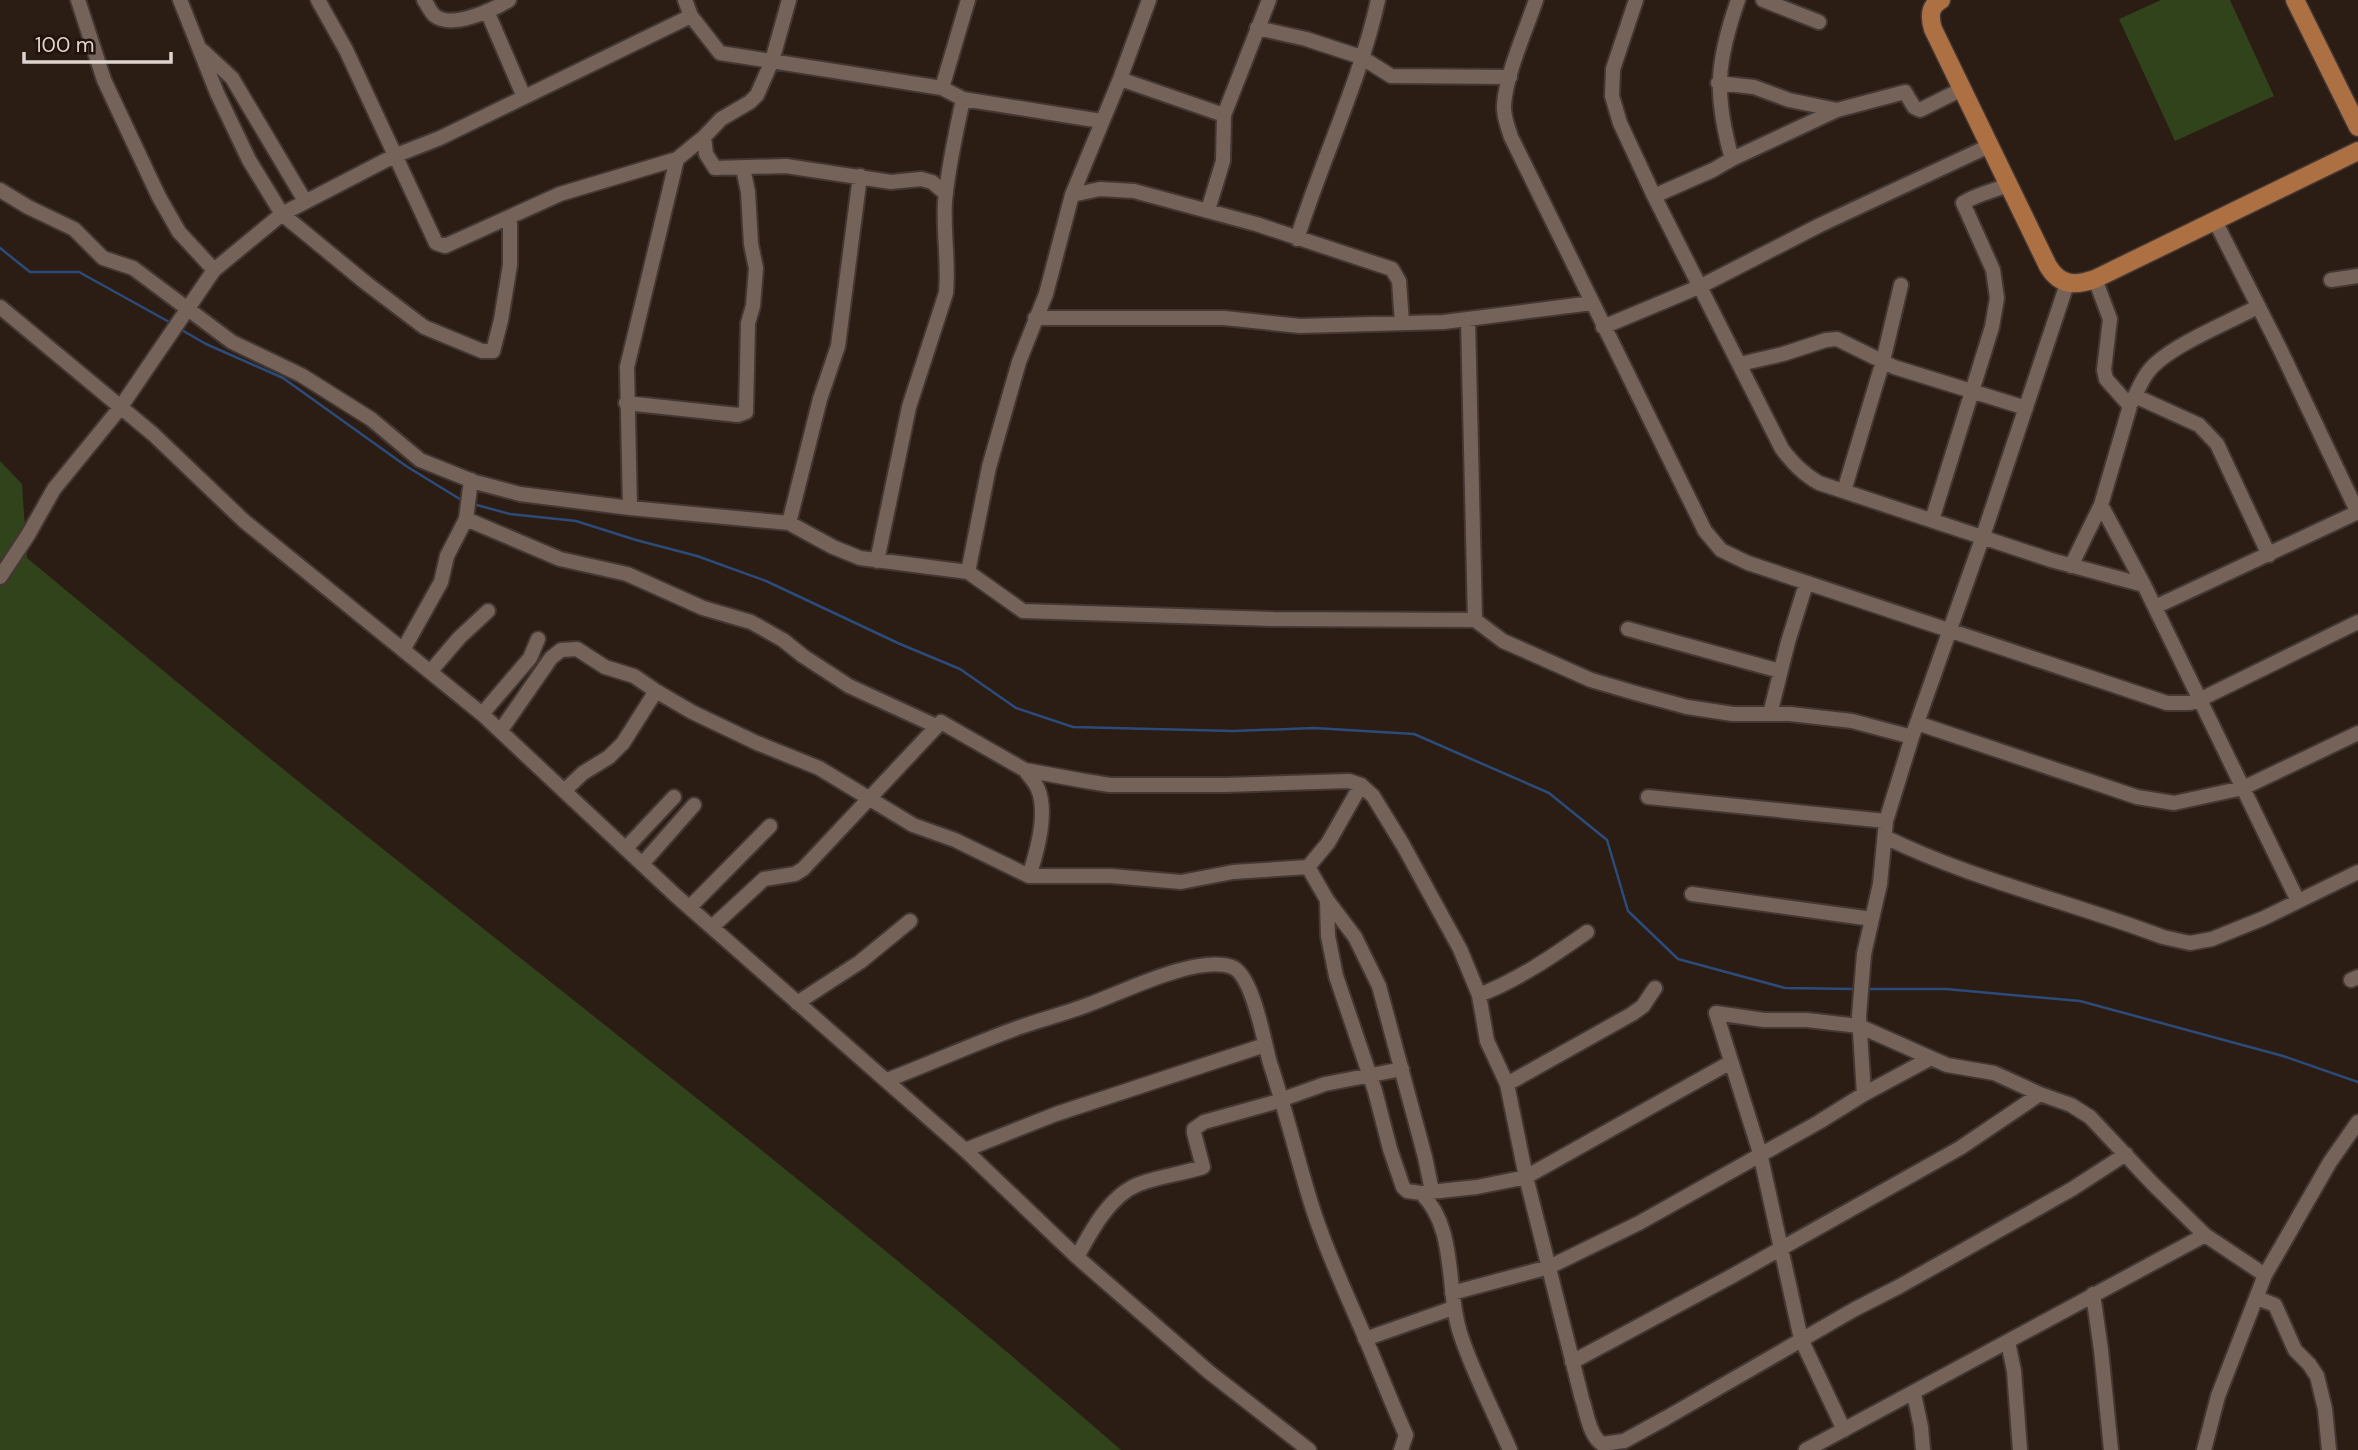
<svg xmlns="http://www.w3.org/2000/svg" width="2358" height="1450" font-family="'DM Sans',sans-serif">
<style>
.green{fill:#31431b}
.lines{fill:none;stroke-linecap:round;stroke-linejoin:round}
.stream{stroke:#2b4c7b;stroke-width:2.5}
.minor-casing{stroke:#433733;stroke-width:18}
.major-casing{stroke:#433733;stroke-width:21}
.minor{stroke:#75635a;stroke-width:14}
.major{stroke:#ad7042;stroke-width:18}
</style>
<rect width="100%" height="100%" fill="#2b1c14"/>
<path class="green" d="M2161,0H2230L2274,96L2175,141L2119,19Z
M0,461L22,484L27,558C129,642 230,727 334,810C598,1021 866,1227 1121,1450H0Z"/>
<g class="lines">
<path class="stream" d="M0,248L30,272H79L171,323
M180,329L206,344L283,378L406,466L463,501
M473,504L510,514L576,521L636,540L697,556L766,581L900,644L960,669L1016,708L1073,727L1233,731L1314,728L1414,734L1549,793L1607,840L1628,911L1678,959L1785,988L1855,989
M1865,989H1946L2080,1001L2283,1056L2358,1082"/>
<g class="minor-casing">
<path id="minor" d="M78,0L104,80L159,197L179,232L214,270
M180,0L217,93L249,160L282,214L366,283L424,327L482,351H493L501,320L510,265V218
M318,0L346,50L436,243L445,246L560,194L677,159L704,137L721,119L750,102L757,95L772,61L789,0
M424,0C427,4 430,11 434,15C450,30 493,10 509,0
M1536,0C1526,30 1506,74 1504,105C1503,116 1508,127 1511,137L1705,531L1721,550L1748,563L2167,703H2190L2199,700L2358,622
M1636,0L1613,69L1612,96L1620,123L1654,196L1782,449C1793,463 1803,474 1819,483L2051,560L2144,585
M1763,0L1819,22
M487,11L524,97
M691,16L720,53L942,88L963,99L1101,121
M1257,28L1306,39L1361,57L1391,76L1510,77
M203,51L232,78L305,201
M1120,79L1224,115
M1718,83L1754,87L1789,100L1837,110
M942,88L968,0
M704,137L706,154L715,168L786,166L891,182L921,179L932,182L946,194
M1732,159C1714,95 1716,63 1738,0
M0,190L28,207L74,229L103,258L133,268L232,342L301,375L371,419L420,460L475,482L520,494L630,508L789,523L833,547L860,558L968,572L1023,611L1273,619L1475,620L1503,641L1519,648L1591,680L1639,694L1687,707L1733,714H1790L1852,721L1912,737
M1072,195L1100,189L1134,191L1256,224L1392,269L1399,281L1402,323
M1654,196L1713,170L1732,159L1837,110L1905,92L1914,107L1920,110L1962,89
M1208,210L1223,161L1224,115L1269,0
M2215,221L2280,349L2358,513
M1297,239C1322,159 1360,82 1378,0
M2331,280L2358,276
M0,307L153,434L244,521L482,714L674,894L965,1150L1077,1257L1209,1372L1309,1450
M1035,318H1224L1300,326L1444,322L1592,303
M1468,319L1475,620
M1603,327L1701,286L1820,225L1989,146
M1740,364L1783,354L1826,340L1837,339L1894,367L2026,408
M2135,396L2199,425L2217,444L2269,555
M2132,402C2137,392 2141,381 2148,372C2166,347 2228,323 2257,307
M626,403L738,415L746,412L748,323L753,306L756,268L751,244L748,192L743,168
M1844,491L1883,361L1901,285
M2101,505L2144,585L2298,901
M630,508L627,367L677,159
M466,519L560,559L627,574L703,608L751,622L783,640L803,656L849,686L936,726
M1932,520L1992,327L1997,298L1993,270L1963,203C1977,194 1993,191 2008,185
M789,523L820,399L838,346L860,176
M877,561L909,407L946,293C949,263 943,232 945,201C948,167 956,133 963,99
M2071,566L2101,505L2130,406L2106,379L2104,370L2110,319L2095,279
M968,572L989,467L1019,362L1046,294L1072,195L1120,79L1149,0
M0,577L28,535L54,489L120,408L214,270L282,214L394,156L440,138L691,16L685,0
M2155,607L2358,512
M1628,629L1780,671
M403,650L441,582L447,556L466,519L471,480
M430,672L459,638L488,611
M656,691L692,712L757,743L819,768L913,825L955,840L1029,876H1111L1181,882L1233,872L1308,867L1328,843L1361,785
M482,714L530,658L538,639
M1770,714L1788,642L1806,584
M1917,723L2137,797L2174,803L2243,788L2358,733
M501,730L551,658L561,650L577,649L605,667L634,676L656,691L623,743L609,757L583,773L564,791
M1025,770C1029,776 1035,782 1038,789C1048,813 1037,852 1029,876
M1648,797L1886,821
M1885,837C1973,880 2071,902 2163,937L2190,943L2212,939L2264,918L2358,872
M626,848L674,797
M643,863L694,805
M1308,867L1327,900L1355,937L1379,986L1425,1157L1432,1191
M1692,894L1872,919
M1327,900L1328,936L1336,976L1375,1091L1390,1149L1403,1187L1407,1191L1421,1193L1477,1187L1526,1177L1731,1062
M690,907L770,826
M712,927L764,879L795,874L803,869L941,722L1025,770L1085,781L1110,785H1225L1349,781L1361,785L1373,796L1403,845L1460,949L1479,995L1487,1041L1507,1084L1526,1177L1582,1399C1587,1413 1589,1435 1602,1444L1624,1441L1666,1418L1855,1309L1900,1286L2072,1189L2126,1154
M2351,980L2358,977
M1479,995C1518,980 1553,956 1587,932
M797,1003L860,962L910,921
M887,1080C932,1063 975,1043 1020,1027C1043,1019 1067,1013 1090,1004C1123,992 1198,954 1232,967C1253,975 1264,1042 1270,1063C1285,1108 1296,1154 1310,1200C1325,1249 1347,1295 1367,1342C1380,1373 1392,1404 1406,1435L1401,1450
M1507,1084L1632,1014L1643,1006L1655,988
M1864,1094L1859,1016L1864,954L1880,884L1886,821L1912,737L1982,539L2067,284
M965,1150L1056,1114L1265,1045
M1421,1193C1458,1229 1445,1290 1461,1336C1474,1375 1494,1412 1510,1450
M1077,1257C1091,1231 1110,1195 1139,1184C1160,1176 1182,1174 1203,1167L1194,1133V1129L1204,1122L1272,1103L1325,1084L1402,1069
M1452,1293L1549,1267L1639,1223L1819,1122L1864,1094L1931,1058L1947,1065L1994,1073L2040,1094
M2093,1294L2101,1350L2111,1450
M2257,1298L2275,1305L2295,1350L2309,1364L2317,1376L2325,1409L2329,1450
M1365,1339L1453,1308
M2008,1342L2014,1371L2020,1450
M1572,1362L1732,1276L1960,1148L2040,1094L2071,1105L2090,1117L2152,1183L2205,1235L2265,1275
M1914,1394L1921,1427L1923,1450
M1844,1430L1801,1339L1760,1153L1716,1013L1764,1020H1807L1859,1026L1931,1058
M1806,1450L2205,1235
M2204,1450L2218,1396L2265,1275L2330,1162L2358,1122"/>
</g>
<g class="major-casing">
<path id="major" d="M1941,0C1930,6 1929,16 1933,29L2048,266C2060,286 2075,286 2095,279L2358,151
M2295,0L2358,127"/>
</g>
<use href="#minor" class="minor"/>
<use href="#major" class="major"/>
</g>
<path d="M24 52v10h147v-10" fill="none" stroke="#ded4cf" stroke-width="3.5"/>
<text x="35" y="52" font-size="21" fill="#ded4cf" stroke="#21120b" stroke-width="5" paint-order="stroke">100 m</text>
</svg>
